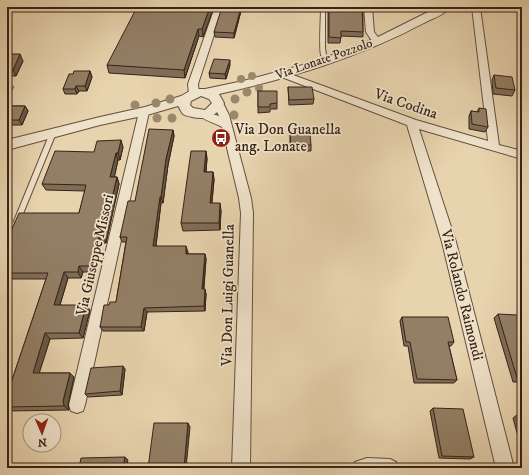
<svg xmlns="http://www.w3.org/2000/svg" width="529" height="475" font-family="'IM FELL DW Pica',serif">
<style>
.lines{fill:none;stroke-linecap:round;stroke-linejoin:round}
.service-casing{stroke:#634f3d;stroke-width:2}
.minor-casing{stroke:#634f3d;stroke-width:2}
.tertiary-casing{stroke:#634f3d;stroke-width:2}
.service{fill:#efe2ca;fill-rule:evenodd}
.minor{fill:#efe2ca;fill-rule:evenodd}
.tertiary{fill:#efe2ca;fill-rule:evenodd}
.tree{fill:#9b876c}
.wall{fill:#7e6d58;stroke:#372317}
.shaded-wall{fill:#675947;stroke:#372317}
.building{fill:#937f66;stroke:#372317}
.labels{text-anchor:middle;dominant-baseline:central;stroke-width:3.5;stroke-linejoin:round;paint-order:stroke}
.far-street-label{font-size:13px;fill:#372317;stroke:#efe2ca}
.street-label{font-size:15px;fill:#372317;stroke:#efe2ca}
.poi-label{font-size:15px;fill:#372317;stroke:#efe2ca;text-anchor:start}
</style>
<rect width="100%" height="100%" fill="#e7d3ae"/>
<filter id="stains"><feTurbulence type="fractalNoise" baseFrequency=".005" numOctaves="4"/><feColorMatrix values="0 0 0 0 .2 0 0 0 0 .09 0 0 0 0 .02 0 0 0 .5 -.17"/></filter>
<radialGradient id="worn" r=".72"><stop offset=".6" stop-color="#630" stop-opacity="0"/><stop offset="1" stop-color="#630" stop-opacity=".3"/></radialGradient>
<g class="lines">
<g class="service-casing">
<path id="service" d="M321,7H325V48L326,55L331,60L328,62C326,60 323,58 321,55C319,48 321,17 321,7Z
M10,85L13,87L9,94L7,95V88Z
M53,131L56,133L20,221L17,224L15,223L14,221L50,133Z"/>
</g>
<g class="minor-casing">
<path id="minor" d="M215,7H223L198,84L199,94L194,97L189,94L188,84Z
M364,7H372L374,32L382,42L380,44H374L366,32Z
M472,7H480L499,145L522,151V159L419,129L456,242L514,468H496L442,242L407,125L279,76L277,74L279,72H285L416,120L488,141Z
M218,100L222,101L229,115L251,198L253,213L250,468H232L241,213L239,198L222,127C215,123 201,119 197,114L202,111L219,116L213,103Z
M144,109L149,112L85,405L83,411L77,413L71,411L69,405L139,112Z
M367,458L390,459L396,462L399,468H352L355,462Z"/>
</g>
<g class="tertiary-casing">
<path id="tertiary" d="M438,7H451C445,15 431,19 422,24C358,58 290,78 219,94L224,103C218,116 206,120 192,117C190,116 185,116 183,114C181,112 180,108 178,106L147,115L100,125L7,150V140L100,117L145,107L181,96L188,92L198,89H205L243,81L314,62L374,39ZM201,96L209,99L212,103L205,110L193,108L190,105L191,101Z"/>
</g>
<use href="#service" class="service"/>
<use href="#minor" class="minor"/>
<use href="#tertiary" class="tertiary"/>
</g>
<g class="tree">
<circle cx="252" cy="76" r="4"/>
<circle cx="241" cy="79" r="4"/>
<circle cx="259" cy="88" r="4"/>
<circle cx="247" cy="92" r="4.5"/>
<circle cx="170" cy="99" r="4.5"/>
<circle cx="235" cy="99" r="4.5"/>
<circle cx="156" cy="103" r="4.5"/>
<circle cx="135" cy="105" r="4.5"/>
<circle cx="234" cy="115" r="4.5"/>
<circle cx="157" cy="118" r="4.5"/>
<circle cx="172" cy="118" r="4.5"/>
</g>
<path class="wall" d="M214,7L203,37L199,36L185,78L109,73L107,65Z
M242,7L234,38L215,37L214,32Z
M328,7H364L363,13V37L341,36L340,43H328Z
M373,7H388V10L374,9Z
M7,54L23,61L16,76H7Z
M230,65L226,79L210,78L209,73Z
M90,71L92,77L87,91H79L77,94H65L63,89L73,74Z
M494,75L515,90L512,96L493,94L492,80Z
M288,87L314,99L313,104L289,105Z
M258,91L277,103V109H270V112L258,113Z
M7,106H25L28,111L22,125H7Z
M479,108L488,127L485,132L469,129V116L471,111L477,112Z
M173,130L174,136L168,165L163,203H161L156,246L188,252L187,254H205L206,259L204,289L206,294L205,311L147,312L144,331H103L100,327L109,305L116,302L126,242H122L120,237L135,201Z
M290,133L302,134L311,145V151H290Z
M123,147L120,160H118L114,177H117L119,184L106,243H102L94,272H83L81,278H68L60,305L90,310L83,338L50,339L39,373H70L74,377L68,405L69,410L9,411L7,409V395L46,279H7V240L79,213L85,191L46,190L42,184L94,152Z
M206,151L207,159L206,172H213L214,180L212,203L221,210L220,230L183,231L181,223Z
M498,314L522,331V382H513L494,318Z
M402,317L454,342L451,346H449L457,380L454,383H414L408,346H404L400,321Z
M125,369L122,395L88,397L85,394Z
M433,408L474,457L470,459L439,458L430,411Z
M517,415H522V451L513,418Z"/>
<path class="shaded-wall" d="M210,7H214L203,37L202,29Z
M241,7H242L234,38V33Z
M198,29L199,36L185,78L184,70Z
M20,54L23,61L16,76L13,70Z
M230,60V65L226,79L225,74Z
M90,71L92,77L87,91L85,86Z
M76,86L79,91L77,94L75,89Z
M25,106L28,111L22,125L19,120Z
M173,130L174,136L168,165L163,203L161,197L166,159Z
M121,140L123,147L120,160L118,153Z
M206,151L207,159L205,179L204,172Z
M116,153L118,160L113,184L110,177Z
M213,172L214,180L211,210L210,203Z
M117,177L119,184L106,243L103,236Z
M160,197L161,203L155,252L153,246Z
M220,203L221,210L220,230L219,223Z
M7,206L10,211L9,215L12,219L7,232Z
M99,236L102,243L94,272L91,266Z
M186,246L188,252L187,259L186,254Z
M205,254L206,259L203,294L202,289Z
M79,266L83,272L81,278L78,272Z
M64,272L68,278L58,311L54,305Z
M205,289L206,294L205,311L204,306Z
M86,305L90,310L83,338L79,333Z
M144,308L147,312L144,331L141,327Z
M45,333L50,339L38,377L33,373Z
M123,366L125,369L122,395L120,391Z
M70,373L74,377L68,405L69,410L64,406L63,401Z
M188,423L190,427L186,468H184Z
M125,457L128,460L126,468H123Z"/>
<path class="building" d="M137,7H210L202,29H198L184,70L107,65Z
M222,7H241L234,33L214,32Z
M329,7H364V8H362L363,32L341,31V38L329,37Z
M7,54H20L13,70H7Z
M214,59L230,60L225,74L209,73Z
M74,71H90L85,86H76L75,89H63L69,74H73Z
M494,75L512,77L515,90L496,88Z
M288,87H312L314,99L289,100Z
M258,91H277V103L270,104V107H258Z
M7,106H25L19,120H7Z
M479,108L486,109L488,127L472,124L471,111L479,112Z
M149,129L173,130L166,159L161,197H160L153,246H186V254H205L202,289H205L204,306L144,308L141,327H100L104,305H109L110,302H116L127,237H120L128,201H135Z
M302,132V134H310L311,145L291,146L290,133Z
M121,140L118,153H116L110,177H117L103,236H99L91,266H79L78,272H64L54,305H86L79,333H45L33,373H70L63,401L64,406L7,407V395L48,273H7V240L19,213H79L86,185L42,184L55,151L94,152L97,141Z
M191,151H206L204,172H213L210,203H220L219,223H181Z
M498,314L517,315L522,331V379L517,378Z
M402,317H448L454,342H448L457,380L417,379L410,342H406Z
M123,366L120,391L85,394L91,368Z
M433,408L463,409L474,457L442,456Z
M517,415H522V432Z
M154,423H188L184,468H148Z
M125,457L123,468H79L81,458Z"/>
<defs>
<g id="bus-disc" transform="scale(1)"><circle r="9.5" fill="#8f2418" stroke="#efe2ca"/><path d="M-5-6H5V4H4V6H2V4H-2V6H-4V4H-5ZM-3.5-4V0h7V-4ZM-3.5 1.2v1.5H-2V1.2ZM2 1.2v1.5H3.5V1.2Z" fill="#fff"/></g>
</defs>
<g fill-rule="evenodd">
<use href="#bus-disc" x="221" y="138"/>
</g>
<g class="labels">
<g class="far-street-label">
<text transform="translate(324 59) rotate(-19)">Via Lonate Pozzolo</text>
</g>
<g class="street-label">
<text transform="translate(406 104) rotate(19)">Via Codina</text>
<text transform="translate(95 255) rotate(-77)">Via Giuseppe Missori</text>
<text transform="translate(228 295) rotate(-89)">Via Don Luigi Guanella</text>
<text transform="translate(462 295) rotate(76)">Via Rolando Raimondi</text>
</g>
<g class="poi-label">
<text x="235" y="129">Via Don Guanella<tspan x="235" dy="17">ang. Lonate</tspan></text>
</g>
</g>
<rect width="529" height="475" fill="none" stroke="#e7d3ae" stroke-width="24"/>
<rect x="8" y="8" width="513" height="459" fill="none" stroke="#372317" stroke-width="2"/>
<rect x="12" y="12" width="505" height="451" fill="none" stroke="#372317"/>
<g transform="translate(42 433) rotate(178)"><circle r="19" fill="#efe2ca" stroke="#a59682"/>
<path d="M0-3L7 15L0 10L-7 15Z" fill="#8f2418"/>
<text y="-6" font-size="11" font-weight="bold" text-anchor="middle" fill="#372317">N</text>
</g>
<rect width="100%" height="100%" filter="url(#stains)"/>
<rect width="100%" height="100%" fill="url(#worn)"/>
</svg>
